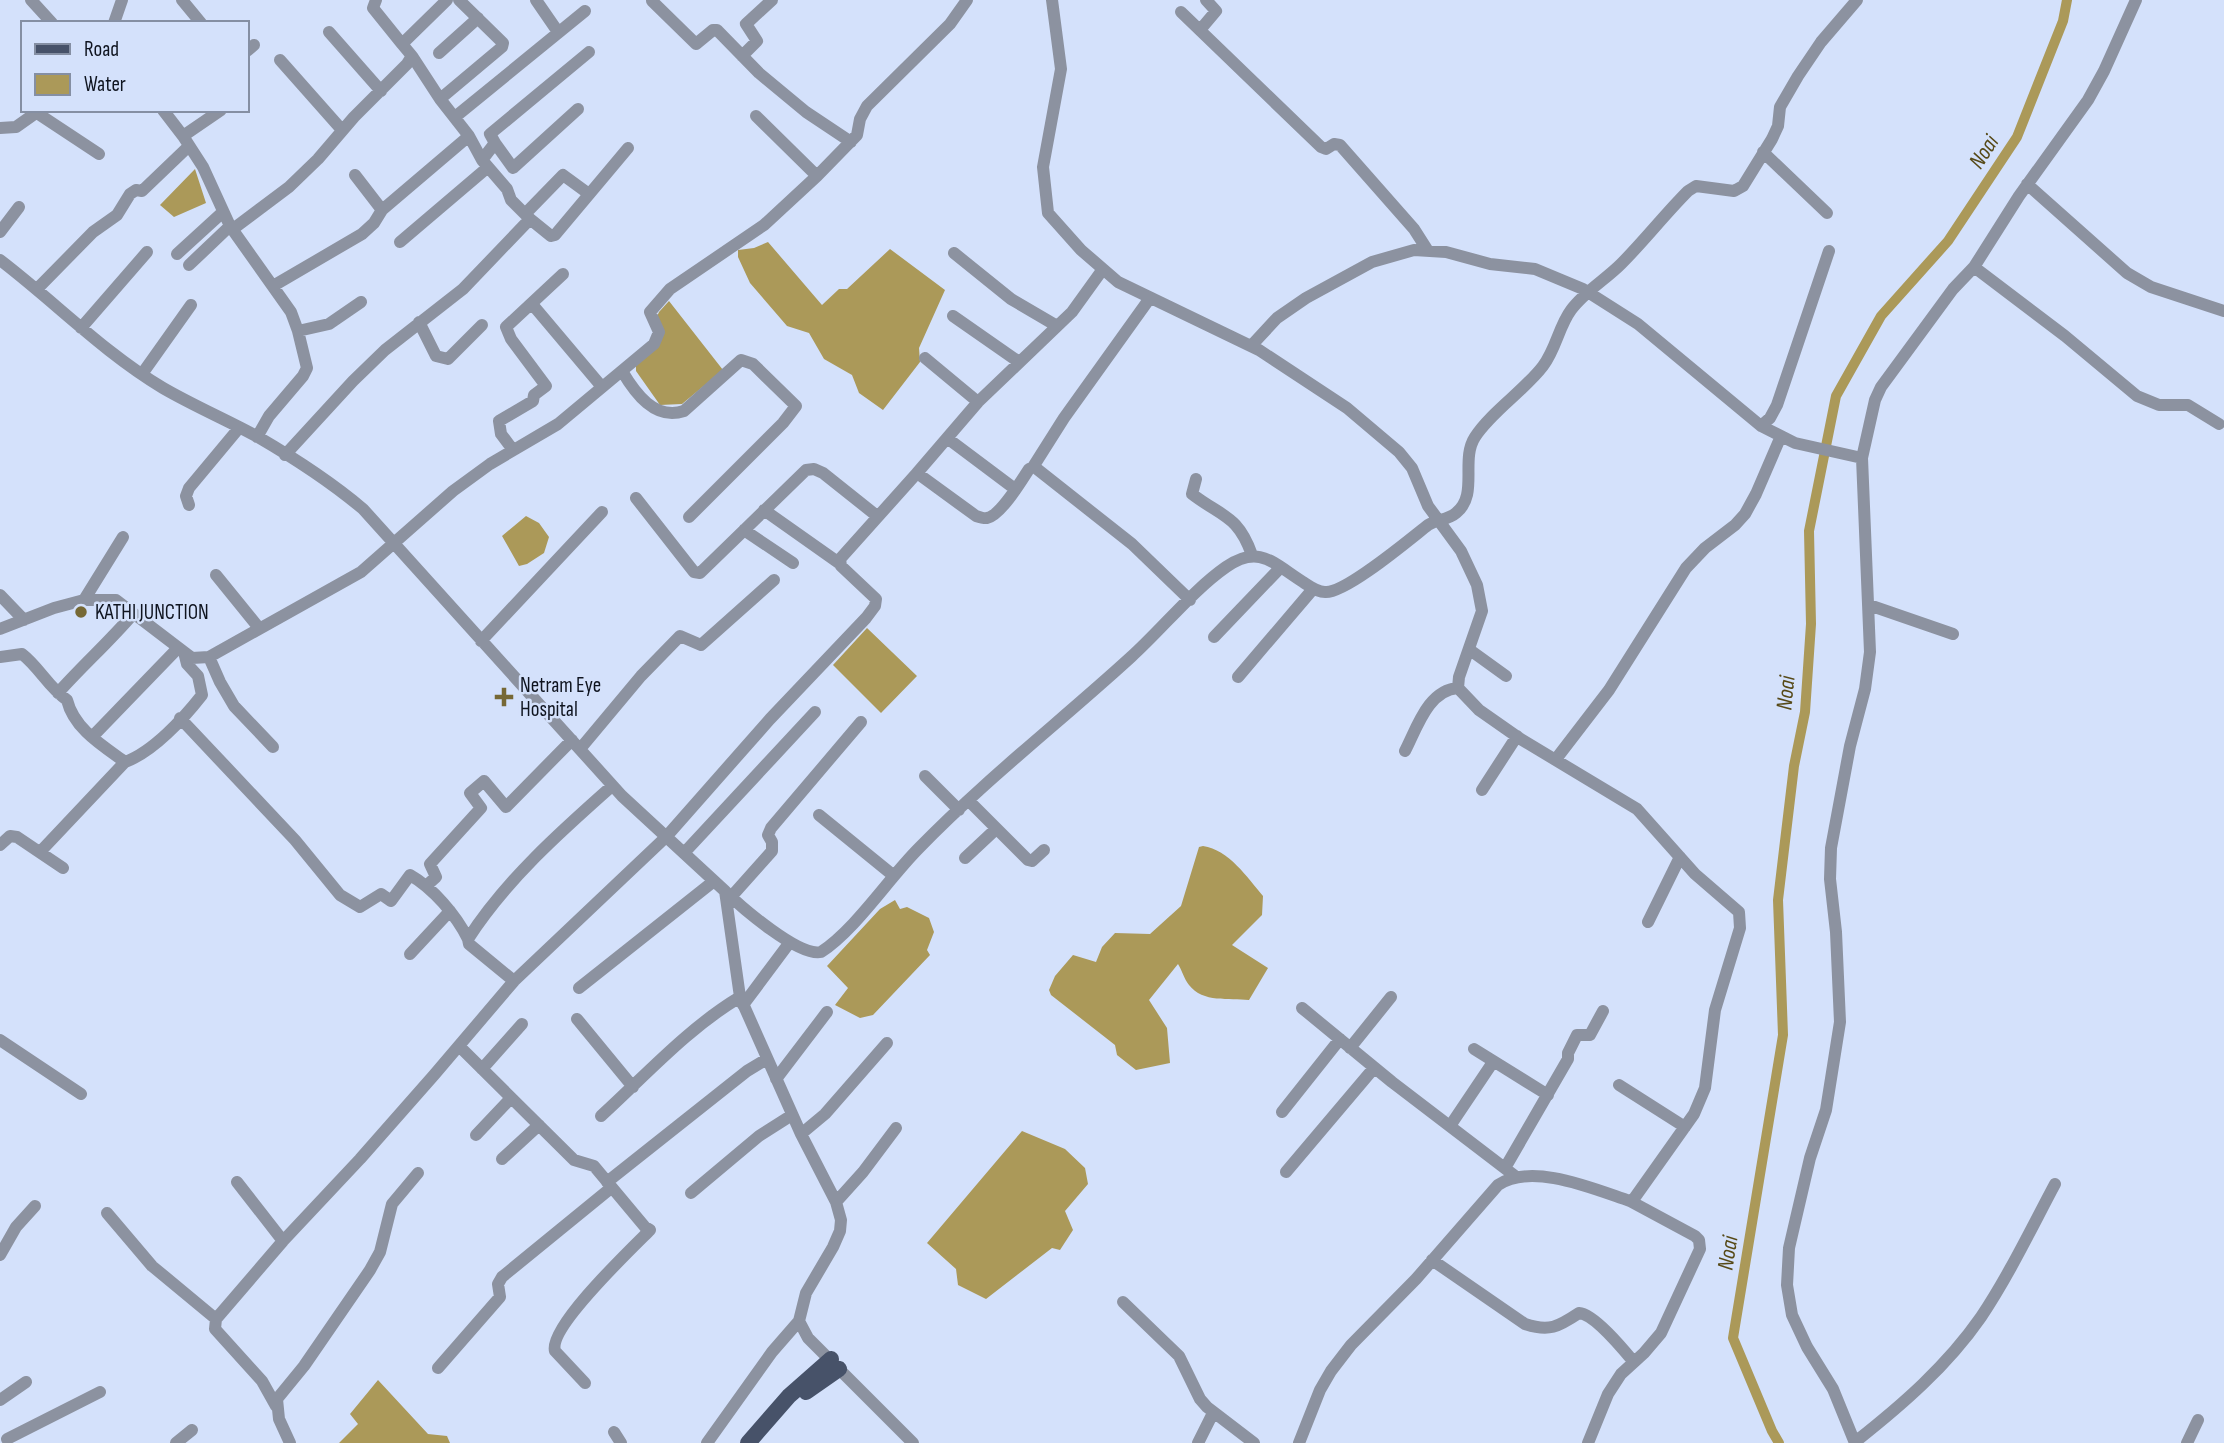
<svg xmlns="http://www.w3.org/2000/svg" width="2224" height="1443" font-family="'Sofia Sans Condensed',sans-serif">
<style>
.water{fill:#ab9959}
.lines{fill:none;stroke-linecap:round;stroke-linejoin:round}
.canal{stroke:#ab9959;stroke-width:10}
.minor{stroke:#8c92a0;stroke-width:12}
.major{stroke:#475269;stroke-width:16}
.poi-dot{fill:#766835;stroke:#d4e1fb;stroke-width:2.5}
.labels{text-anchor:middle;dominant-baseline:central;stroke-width:5;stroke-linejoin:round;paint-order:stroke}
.poi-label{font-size:21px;fill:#0f141f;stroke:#d4e1fb;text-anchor:start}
.water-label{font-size:23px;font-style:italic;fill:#574a18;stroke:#d4e1fb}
</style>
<rect width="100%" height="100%" fill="#d4e1fb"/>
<path class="water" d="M195,169L206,203L174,217L160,205Z
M768,242L822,305L839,289H847L890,249L945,290L919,348L920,362L883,410L859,393L852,375L824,359L809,333L787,326L750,283L738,257V250L754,248Z
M669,301L723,370L682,404L660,405L636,371V357L658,335L654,323L659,312Z
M526,516L539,523L549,537L544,553L527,564L519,566L502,536Z
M867,628L917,676L881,713L833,665Z
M1203,846C1229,850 1247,877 1263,896L1262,915L1232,945L1268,968L1249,1000C1229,998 1203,1003 1189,985C1184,979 1182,970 1178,964L1149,1000L1167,1028L1170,1063L1136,1070L1117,1055L1115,1045L1051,995L1049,990L1055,976L1073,955L1096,962L1102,947L1115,933L1150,934L1181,906L1199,847Z
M895,900L900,909L907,907L929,918L934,932L927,950L930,955L873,1015L860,1018L835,1005L848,988L827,966L880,909Z
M1022,1131L1065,1149L1085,1168L1088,1184L1065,1211L1073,1230L1060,1250L1052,1248L986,1299L958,1285L956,1269L927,1243Z
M378,1380L428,1434L447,1436L450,1443H339L358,1424L350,1414Z"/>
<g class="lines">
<path class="canal" d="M1779,1443L1772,1431L1733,1338L1783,1035L1778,900L1794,766L1805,712L1811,624L1809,531L1836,396L1881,316L1948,241L2017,137L2063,21L2067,0"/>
<path class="minor" d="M31,0L52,23
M182,0L201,23
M376,0L373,8L402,44
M536,0L558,32
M1052,0L1061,69L1043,167L1048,213L1081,250L1118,282L1259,350L1347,408L1399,452L1412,468L1428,506L1461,551L1477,585L1482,611L1459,677L1458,688L1479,710L1519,738L1637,809L1695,874L1739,912L1740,928L1715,1010L1705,1088L1694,1114L1633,1200L1630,1201C1594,1189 1532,1162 1498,1185L1416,1279L1351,1345L1331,1371L1320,1390L1299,1443
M652,1L696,44L713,30H717L759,73L806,112L851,142
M1181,12L1321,147L1326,149L1334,144L1340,145L1414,229L1428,251
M114,23L122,0
M1200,30L1216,11L1206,0
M329,32L381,91
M247,51L254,45
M439,53L478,18
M742,56L757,41L746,24L772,0
M280,60L342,130
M440,99L502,47L503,43L459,0
M163,110L183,136L203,167L230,226L291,312L298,331L307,368L303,376L269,416L257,437
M37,113L99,154
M756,116L817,176
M455,117L585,11
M0,128L16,127L40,110
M183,136L221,110
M469,136L482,160L507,189L511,200L530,219L551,236L555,235L628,148
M495,143L513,168L578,109
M1763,152L1827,213
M482,160L495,143L490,134L589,52
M355,175L382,210
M2027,184L2127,273L2151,287L2224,311
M525,214L563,175L589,194
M233,229L289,187L318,159L354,117L407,64L412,56L402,44L447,0
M0,232L19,207
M400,242L487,168
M954,253L1011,299L1057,326
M177,254L223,212
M0,260C55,302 103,352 163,388C194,406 227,420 258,437C294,458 331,482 363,509L622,796L725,891L740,997L801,1134L836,1202L841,1220L840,1231L833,1247L806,1293L799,1321L772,1352L707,1443
M189,265L230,226
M1974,267L2065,336L2137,396L2159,405H2188L2219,424
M273,286L362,234L374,223L382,210L469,136L440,99L412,56
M38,288L93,232L117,215L130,194L136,190L142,191L189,146
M532,304L602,387
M953,316L1019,362
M419,322L436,356L448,359L482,325
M81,328L147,252
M298,331L329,324L361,302
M1251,346L1277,318L1306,298L1372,262L1414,250L1446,252L1490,264L1535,269L1583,289L1638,324L1761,426L1795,443L1862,458
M925,358L978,402
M622,371C635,393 655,421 684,411L741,360L753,364L796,406L783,423L689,517
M142,374L191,305
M1761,426L1770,418L1777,405L1829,251
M947,438L1015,489
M513,450L501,434L499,421L533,401L534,395L546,386L511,339L506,327L563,274
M285,455L353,381L385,350L463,289L530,219
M1033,467L1064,418L1150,298
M917,473L978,402L1072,312L1103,269
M1196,479L1192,494C1222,517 1238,515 1252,555
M636,498L694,572L700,573L806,470L814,469L823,473L877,516
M189,505L186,496L189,488L239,428
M764,510L839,563
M744,530L793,563
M216,575L259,628
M0,595L24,620
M84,600L123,537
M1869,605L1953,634
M0,629L54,608L84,600H116L192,658L209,657L361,572L453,491L490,464L558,424L654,344L659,332L650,312L670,289L764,225L817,176L857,135L860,119L867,106L950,24L967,0
M1214,637L1281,567
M481,641L602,512
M1470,650L1506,676
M0,657L22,654C39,667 49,688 67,700C74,729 103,746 125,762C153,752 184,718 202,695L198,676L187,664L184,652
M209,657L220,682L234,706L273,747
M1238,677L1313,589
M58,693C82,666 109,642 133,614
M180,718L295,840L340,895L360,907L381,894L391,901L410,875C433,888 456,915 468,939
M92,737L178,648
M580,749L641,676L680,636L701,645L774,580
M1405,751C1417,728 1428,690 1458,688
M1556,759L1609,690L1686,568L1705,548L1735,525L1745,514L1756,494L1781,436
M925,776L959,810
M1482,790L1517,736
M969,801L1028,860L1032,861L1044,850
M819,815L894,876
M0,845L10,836L17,837L63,868
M40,852L125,762
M684,853L815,712
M965,858L996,829
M426,886L436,877L430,864L481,808L470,793L484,781L506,807L572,740
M725,891C741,907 799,957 821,952C856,929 888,879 919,848C985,780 1061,721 1131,657C1162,629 1193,590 1226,567C1259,544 1273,563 1303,582C1309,586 1317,592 1325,592C1345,594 1410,539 1428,525C1437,519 1448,520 1456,513C1479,495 1460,460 1475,437C1491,412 1525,390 1543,366C1556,349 1559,326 1571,310C1584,292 1605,280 1621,264C1644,241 1665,214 1688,191L1696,186L1734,191L1743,186L1772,139L1778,126L1780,107L1798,76L1821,42L1857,0
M731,897L772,851V842L768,835L771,828L861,722
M1648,922L1680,857
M410,954L450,911
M514,981L469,944L468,939C506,880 560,832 612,786
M579,988L714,881
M743,1005L790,942
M1302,1008L1392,1082L1515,1176
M577,1019L633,1087
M0,1040L81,1094
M459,1046L574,1160L594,1166L645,1227L650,1230C631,1249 548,1328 555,1351L585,1383
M1350,1048L1391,997
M1474,1049L1548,1095
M482,1069L522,1024
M776,1079L827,1012
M1619,1085L1685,1127
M1282,1112L1340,1039
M601,1116C646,1075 687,1029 740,997
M1450,1126L1493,1062
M801,1134L825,1114L887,1043
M476,1135L511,1098
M502,1159L539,1125
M1505,1168L1568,1059V1053L1577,1035H1590L1603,1011
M1286,1172L1374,1068
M237,1182L283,1241
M607,1182L747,1071L767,1059
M691,1193L759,1136L792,1115
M836,1202L863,1172L896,1128
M107,1213L152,1266L216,1319
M0,1255L16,1227L35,1206
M1432,1260L1525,1324C1549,1332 1558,1327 1579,1313C1594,1314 1623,1349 1633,1361
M1123,1302L1179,1356L1200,1399L1207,1407L1254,1443
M799,1321L808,1338L913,1443
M438,1368L500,1297L498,1284L502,1277L611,1188
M0,1400L26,1382
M276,1406L262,1381L215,1329L216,1319L283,1241L360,1159L434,1075L514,981L666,837L770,719L866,618L875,606L876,599L841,566L840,559L917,473L976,516C979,517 985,519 987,518C1000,516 1022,480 1029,469L1033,467L1037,469L1132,544L1190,600
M614,1432L621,1443
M7,1439L100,1392
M1855,1442C1902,1405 1947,1366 1981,1317C2009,1275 2031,1229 2055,1184
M176,1443L192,1430
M290,1443L279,1419L277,1399L304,1366L370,1270L380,1252L392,1204L418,1173
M1198,1443L1213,1413
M1588,1443L1608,1394L1621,1374L1644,1353L1661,1333L1700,1249L1699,1240L1695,1236L1630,1201
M1855,1443L1833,1389L1807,1347L1792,1315L1787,1285L1789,1248L1810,1158L1826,1110L1840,1022L1836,932L1830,879L1831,848L1850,746L1865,689L1870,652L1862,458L1875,400L1881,387L1953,289L1974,267L2019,196L2088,100L2104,71L2136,0
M2187,1443L2198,1420"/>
<path class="major" d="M806,1392L839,1369
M748,1443L789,1396L831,1359"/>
</g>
<g class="poi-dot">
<circle cx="81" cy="612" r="7"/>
<path d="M500.5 686.5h7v7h7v7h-7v7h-7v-7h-7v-7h7z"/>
</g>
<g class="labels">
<g class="poi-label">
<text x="95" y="612">KATHI JUNCTION</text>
<text x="520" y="685">Netram Eye<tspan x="520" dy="24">Hospital</tspan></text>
</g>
<g class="water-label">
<text transform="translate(1984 152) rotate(-57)">Noai</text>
<text transform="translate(1786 693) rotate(-84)">Noai</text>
<text transform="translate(1728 1253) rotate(-81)">Noai</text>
</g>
</g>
<rect x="21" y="21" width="228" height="91" fill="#d4e1fb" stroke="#858fa3" stroke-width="2"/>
<rect x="35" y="44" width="35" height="10" fill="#475269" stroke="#858fa3" stroke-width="2"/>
<text x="84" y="56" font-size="21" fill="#0f141f">Road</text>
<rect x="35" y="74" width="35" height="21" fill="#ab9959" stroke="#858fa3" stroke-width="2"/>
<text x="84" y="91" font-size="21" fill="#0f141f">Water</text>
</svg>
